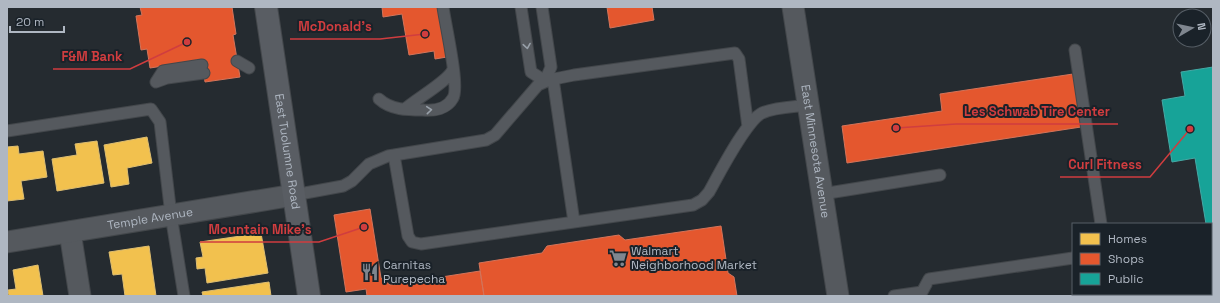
<svg xmlns="http://www.w3.org/2000/svg" width="1220" height="303" font-family="'Space Grotesk',sans-serif">
<style>
.homes{fill:#f2c14e;stroke:#debe71}
.shops{fill:#e4572e;stroke:#d4745a}
.public{fill:#17a398;stroke:#45a9a5}
.lines{fill:none;stroke-linecap:round;stroke-linejoin:round}
.lane-casing{stroke:#43474b;stroke-width:13}
.street-casing{stroke:#43474b;stroke-width:23}
.secondary-casing{stroke:#43474b;stroke-width:24}
.lane{stroke:#55595e;stroke-width:11}
.street{stroke:#55595e;stroke-width:21}
.secondary{stroke:#595d63;stroke-width:22}
.oneway{stroke:#98a0a9}
.labels{text-anchor:middle;dominant-baseline:central;stroke-width:4;stroke-linejoin:round;paint-order:stroke}
.street-label{font-size:12px;fill:#afb7c2;stroke:#1a2229}
.poi-label{font-size:12px;fill:#afb7c2;stroke:#1a2229;text-anchor:start}
.leader{fill:none;stroke:#d03d3f;stroke-width:1.5}
.callout-dot{fill:#d03d3f;stroke:#1a2229;stroke-width:1.5}
.callout-label{font-size:13px;text-anchor:middle;font-weight:bold;fill:#d03d3f;stroke:#1a2229;stroke-width:4;stroke-linejoin:round;paint-order:stroke}
</style>
<rect width="100%" height="100%" fill="#252b30"/>
<path class="homes" d="M147,137L152,163L127,168L129,184L111,187L104,145Z
M97,141L104,183L57,191L52,159L77,155L75,144Z
M18,146L19,154L43,151L47,177L21,181L24,199L7,201V147Z
M261,233L268,273L207,283L205,268L197,269L196,258L203,257L200,242Z
M149,246L156,296H125L122,274L113,275L109,252Z
M38,265L43,296H9L8,290L16,289L13,270Z
M269,282L271,296H203L202,292Z"/>
<path class="shops" d="M140,7H232L236,34L233,35L240,77L205,82L202,60L150,68L147,49L141,50L136,16L142,15Z
M382,7H440L447,57L435,59L434,51L409,55L402,14L383,17Z
M607,7H652L654,20L610,28Z
M1073,74L1081,127L847,163L842,126L942,111L940,94Z
M370,209L381,278L390,285L480,271L484,296H367L366,289L346,292L334,215Z
M721,226L728,273L734,277L737,296H484L479,263L542,253L547,246L619,235L625,240Z"/>
<path class="public" d="M1213,67V232L1211,233V224H1206L1195,158L1172,162L1162,100L1185,96L1181,72Z"/>
<g class="lines">
<g class="lane-casing">
<path id="lane" d="M521,7L531,72L545,81L551,67L542,7
M1075,50L1101,224
M237,61L249,68
M553,79L574,222
M156,82L163,71L202,65
M156,82L167,78L204,73
M379,99C391,110 407,110 423,110C434,111 447,109 453,98C460,87 445,23 443,7
M405,109C416,99 450,80 453,69
M7,131L151,109L160,122L171,215L184,296
M394,155L408,236L412,242L421,244L693,205L702,200L709,192C719,174 746,121 762,113C775,107 794,107 808,105
M822,194L940,175
M294,195L343,186L352,181L369,164L388,156L486,140L495,135L538,85L549,80L574,75L735,53L739,59L748,127
M894,296L922,292L929,279L1073,258"/>
</g>
<g class="street-casing">
<g id="street">
<path id="s1" d="M793,7L838,296"/>
<path d="M70,232L80,296"/>
<path id="s2" d="M7,242L294,195"/>
</g>
</g>
<g class="secondary-casing">
<g id="secondary">
<path id="s3" d="M266,7L309,296"/>
</g>
</g>
<use href="#lane" class="lane"/>
<use href="#street" class="street"/>
<use href="#secondary" class="secondary"/>
</g>
<defs><path id="oneway-chevron" d="M-2-3.5L2.5 0L-2 3.5" fill="none" stroke-width="1.6" stroke-linecap="round" stroke-linejoin="round"/></defs>
<g class="oneway">
<use href="#oneway-chevron" transform="translate(527 46) rotate(81)"/>
<use href="#oneway-chevron" transform="translate(429 110) rotate(-5)"/>
</g>
<defs>
<g id="supermarket-bare" transform="scale(1.38)"><path d="M-6-5.5h2.5l.6 2H6L4.5 2H-2.5L-4.4-4H-6ZM-1.5 3.2a1.3 1.3 0 1 0 .1 0ZM3 3.2a1.3 1.3 0 1 0 .1 0Z" fill="#7f868f" stroke="#1a2229" stroke-width="2.5" paint-order="stroke"/></g>
<g id="restaurant-bare" transform="scale(1.38)"><path d="M-5-6h1v4h1v-4h1v4h1v-4h1v5L-1.5 .5V6h-2V.5L-5-1ZM5-6V6H3V1.5H1.5Q1.5-4 5-6Z" fill="#7f868f" stroke="#1a2229" stroke-width="2.5" paint-order="stroke"/></g>
</defs>
<g fill-rule="evenodd">
<use href="#supermarket-bare" x="618" y="258"/>
<use href="#restaurant-bare" x="370" y="272"/>
</g>
<g class="labels">
<g class="street-label">
<text stroke="none"><textPath href="#s3" startOffset="146">East Tuolumne Road</textPath></text>
<text stroke="none"><textPath href="#s1" startOffset="146">East Minnesota Avenue</textPath></text>
<text stroke="none"><textPath href="#s2" startOffset="145">Temple Avenue</textPath></text>
</g>
<g class="poi-label">
<text x="631" y="251">Walmart<tspan x="631" dy="14">Neighborhood Market</tspan></text>
<text x="383" y="265">Carnitas<tspan x="383" dy="14">Purepecha</tspan></text>
</g>
</g>
<path class="leader" d="M425 34L380 39H290M187 42L130 69H53M896 128L956 124H1118M1190 129L1150 177H1060M364 227L319 242H200"/>
<g class="callout-dot">
<circle cx="425" cy="34" r="4"/>
<circle cx="187" cy="42" r="4"/>
<circle cx="896" cy="128" r="4"/>
<circle cx="1190" cy="129" r="4"/>
<circle cx="364" cy="227" r="4"/>
</g>
<g class="callout-label">
<text x="335" y="31">McDonald's</text>
<text x="92" y="61">F&amp;M Bank</text>
<text x="1037" y="116">Les Schwab Tire Center</text>
<text x="1105" y="169">Curl Fitness</text>
<text x="260" y="234">Mountain Mike's</text>
</g>
<rect width="1220" height="303" fill="none" stroke="#afb7c2" stroke-width="16"/>
<rect x="1072" y="223" width="140" height="72" fill="#1a2229" stroke="#565e66"/>
<rect x="1080" y="233" width="20" height="12" fill="#f2c14e" stroke="#565e66"/>
<text x="1108" y="243" font-size="12" fill="#afb7c2">Homes</text>
<rect x="1080" y="253" width="20" height="12" fill="#e4572e" stroke="#565e66"/>
<text x="1108" y="263" font-size="12" fill="#afb7c2">Shops</text>
<rect x="1080" y="273" width="20" height="12" fill="#17a398" stroke="#565e66"/>
<text x="1108" y="283" font-size="12" fill="#afb7c2">Public</text>
<g transform="translate(1192 28) rotate(81)"><circle r="19" fill="#1a2229" stroke="#565e66"/>
<path d="M0-3L7 15L0 10L-7 15Z" fill="#7f868f"/>
<text y="-6" font-size="11" font-weight="bold" text-anchor="middle" fill="#afb7c2">N</text>
</g>
<path d="M10 26v6h54v-6" fill="none" stroke="#afb7c2" stroke-width="2"/>
<text x="16" y="26" font-size="12" fill="#afb7c2" stroke="#1a2229" stroke-width="3" paint-order="stroke">20 m</text>
</svg>
